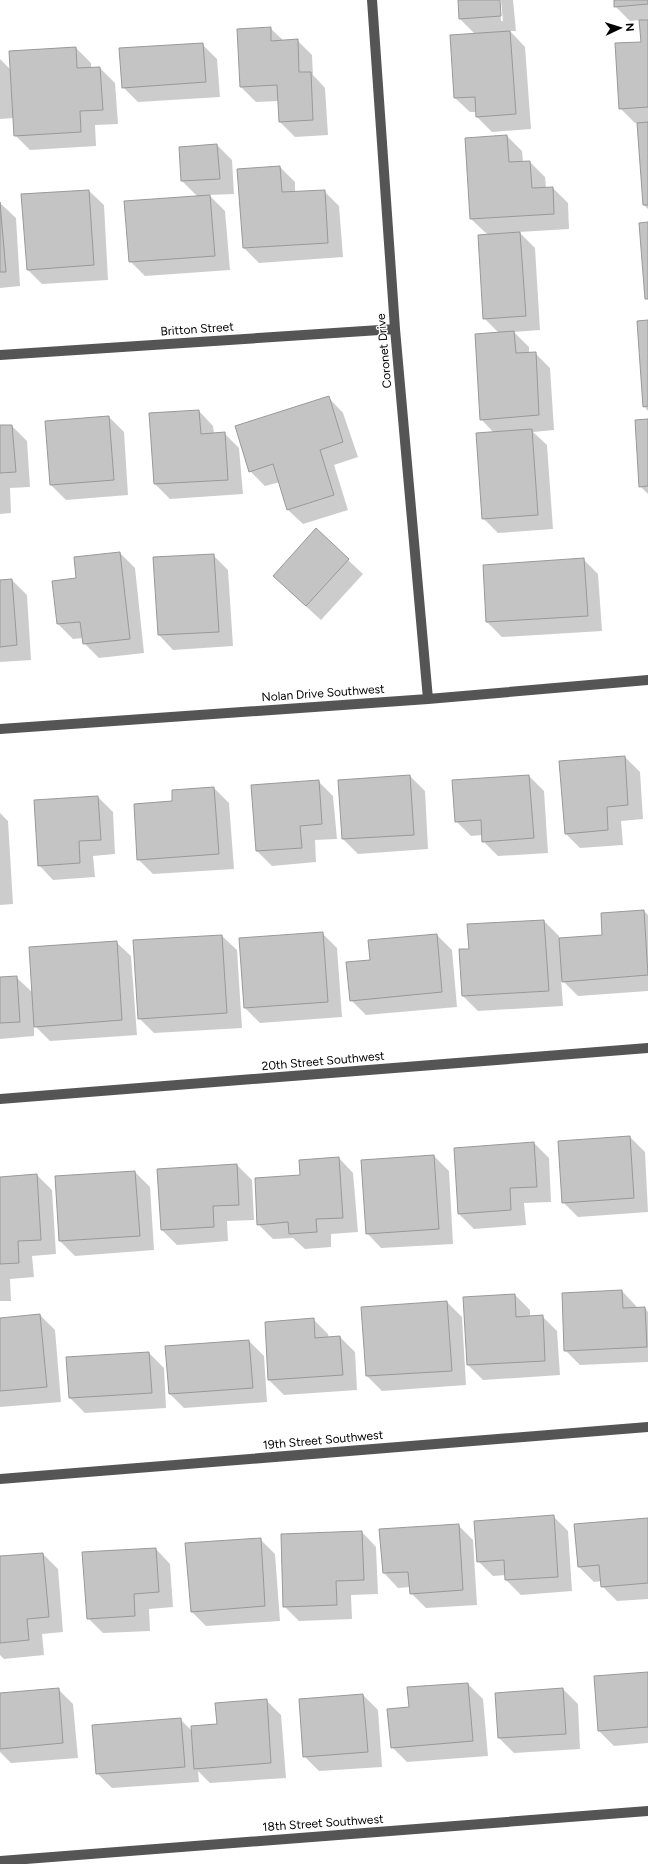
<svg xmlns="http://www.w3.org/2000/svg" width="648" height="1864" font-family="Figtree,sans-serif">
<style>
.shadow{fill:#0003}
.building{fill:#c4c4c4;stroke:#999}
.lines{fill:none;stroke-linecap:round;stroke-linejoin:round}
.minor{stroke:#555;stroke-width:10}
.labels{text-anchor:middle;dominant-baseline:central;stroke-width:3;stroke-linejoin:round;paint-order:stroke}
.street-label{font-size:12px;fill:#000;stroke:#fff}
</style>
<rect width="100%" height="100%" fill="#fff"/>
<path class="shadow" d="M459,0H499L501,21H503L501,0H513L516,31H510L525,47L531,129L492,132L477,117V112H470L455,98L475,34L460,19Z
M615,0H648V209L644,205L638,123H635L620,108L642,43L640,20L630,21L615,6Z
M270,28L284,41L297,40L312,55L313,75L325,88L328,135L295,137L280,122L279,101L256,102L241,87Z
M202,44L217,59L220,97L138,102L123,87Z
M76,48L91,63V68H100L115,83L118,124L95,125L96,146L30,150L15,135L14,118L0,119V59L11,70Z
M507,136L522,151L523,162H530L545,177L546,188H553L568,203L569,229L519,232L535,248L540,330L514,332L529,347V353H535L550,368L554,430L533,432L547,445L553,529L498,533L483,518L494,433L481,419L499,333L484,318L488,235L471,219Z
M217,145L232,160L234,194L209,195L225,211L230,270L145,276L130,261L198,197L182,181Z
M280,167L295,182V192L324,191L339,206L343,257L259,263L244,248L238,169Z
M89,191L104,205L108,280L42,284L28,270Z
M0,203L16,218L20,286L0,288Z
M648,321V411L644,406Z
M329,398L343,413L358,457L334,465L348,510L303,524L288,510L280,482L265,486L250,471Z
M199,411L213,426L214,434L224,433L239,448L243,494L170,499L155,484Z
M109,417L124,432L128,495L66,500L51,485Z
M648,420V494L640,486Z
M0,426H12L27,441L30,487L10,488L11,513L0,514Z
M120,553L135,568L144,653L99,658L84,643L83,638L73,639L58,624L54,582L77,579Z
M213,555L228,570L233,646L173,650L159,635L154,558Z
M583,559L598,574L602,631L502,637L487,622Z
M348,560L363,574L321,620L289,591Z
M12,580L27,595L31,660L0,662V581Z
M625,757L640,772L643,819L621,821L623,845L580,848L566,834Z
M410,776L425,791L428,849L358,854L343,839L339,781Z
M529,776L544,791L548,853L498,856L483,841V835L471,836L456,821Z
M318,781L333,796L337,839L315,840L316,862L272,866L257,851L252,786Z
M214,788L229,803L234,869L153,874L138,859L173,802Z
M98,797L113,812L115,854L93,856L95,877L53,880L39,865Z
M0,813L8,821L13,904L0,905Z
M644,911L648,915V991L578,996L561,979L563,1006L478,1011L463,996L544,921L559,936V939L603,936Z
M322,933L337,948L342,1017L260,1023L245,1008Z
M437,935L452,950L457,1007L366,1015L351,1000L371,961Z
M222,936L237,950L242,1028L154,1033L139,1018Z
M116,942L131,956L137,1035L50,1041L34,1025V1036L0,1039V978L16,977L33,993Z
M630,1137L645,1152L648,1212L578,1217L563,1202Z
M534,1143L549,1158L551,1202L524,1203L526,1225L474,1229L459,1214Z
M434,1156L449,1171L453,1244L381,1248L367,1233Z
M339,1158L353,1173L358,1232L331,1234V1247L305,1249L293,1238L273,1239L258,1224L301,1176Z
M237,1165L252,1180L254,1220L227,1221L228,1241L177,1245L162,1230Z
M135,1172L150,1187L154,1250L75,1256L60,1241Z
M37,1175L52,1190L56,1254L32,1256L34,1277L10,1279L11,1301H0V1178Z
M622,1291L636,1306L637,1309L645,1308L648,1312V1362L580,1365L565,1350Z
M515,1295L530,1310V1317L542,1316L557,1331L560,1375L483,1380L468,1365Z
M447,1302L462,1317L466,1385L382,1391L367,1376Z
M40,1315L55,1330L61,1402L0,1407V1319Z
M313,1319L328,1334L329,1338L340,1337L355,1352L357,1390L284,1395L269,1380Z
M249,1341L264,1356L267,1402L184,1408L169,1393Z
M149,1353L164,1368L166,1408L85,1413L70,1398Z
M553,1516L568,1531L572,1591L521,1595L506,1580V1575L493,1576L478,1561Z
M648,1519V1599L617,1601L602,1586V1581L594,1582L579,1567Z
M458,1525L473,1540L477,1605L426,1608L411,1593L410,1587L398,1588L384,1573Z
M362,1532L376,1547L378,1594L351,1595L352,1619L299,1621L284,1606Z
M260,1539L275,1554L280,1621L206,1626L191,1611Z
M156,1549L170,1564L173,1607L149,1609L150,1631L103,1633L88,1618Z
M43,1554L58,1569L63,1632L42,1634L44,1655L4,1659L0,1655V1557Z
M648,1673V1743L614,1746L599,1731Z
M468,1684L483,1699L488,1756L407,1762L392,1747L410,1708Z
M58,1689L73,1704L78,1758L11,1763L0,1752V1694Z
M563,1689L578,1704L580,1749L514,1753L499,1738Z
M363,1695L378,1710L382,1767L319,1771L304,1756Z
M266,1700L281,1715L286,1778L210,1783L198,1771L199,1782L112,1788L97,1773L180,1719L192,1731L218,1725Z"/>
<path class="building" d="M458,0H500L501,16L459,19Z
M614,0H648V4L614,7Z
M639,20H648V107L619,109L615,43L641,42Z
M271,27V41L298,39L299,72H311L313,120L279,122L277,85L240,87L237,29Z
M510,31L516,114L476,117L475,97L454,98L450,35Z
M203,43L206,82L122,88L119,48Z
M76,47L77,68L100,67L103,110L80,111L81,132L14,136L9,51Z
M648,122V205H643L637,123Z
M507,135L509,162L530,161L532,188L553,187L554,214L470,219L465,138Z
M217,144L220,179L181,181L179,147Z
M280,166L282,192L325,190L328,243L243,248L237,169Z
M89,190L94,265L27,270L21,194Z
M210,195L215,256L129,262L124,201Z
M0,202L6,272H0Z
M648,222V299H645L639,223Z
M520,232L526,316L483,319L478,235Z
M648,320V406L643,407L637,321Z
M514,331L516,353L536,352L539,415L480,420L475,334Z
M329,396L343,442L320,450L334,495L287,510L273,464L249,472L235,426Z
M199,410L201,434L225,432L228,480L154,484L149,413Z
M109,416L114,480L50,485L45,421Z
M648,419V486L639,487L635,420Z
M0,425H12L16,472L0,473Z
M532,429L538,515L482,519L476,433Z
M316,528L349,559L306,606L273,576Z
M120,552L130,639L83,644L80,622L57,624L52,581L76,578L74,557Z
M214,554L219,632L158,635L153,557Z
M584,558L588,616L486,622L483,565Z
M12,579L17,645L0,647V580Z
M625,756L628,805L607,807L608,830L565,834L559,761Z
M410,775L414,835L342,839L338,780Z
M529,775L534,838L482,842L481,820L455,822L452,780Z
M319,780L322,824L300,826L302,848L256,851L251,785Z
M214,787L219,854L137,860L134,804L172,801V790Z
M98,796L101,840L79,841L80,863L38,866L34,800Z
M644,910L648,975L562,982L559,938L602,935L601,913Z
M544,920L549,991L462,996L459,949H469L467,924Z
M323,932L328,1002L244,1008L239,938Z
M437,934L442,992L350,1001L346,962L370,960L368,940Z
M222,935L227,1013L138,1019L133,940Z
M117,941L122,1020L34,1027L29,947Z
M17,976L20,1022L0,1023V977Z
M630,1136L634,1198L562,1203L558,1141Z
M534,1142L537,1187L510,1188L511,1210L458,1214L454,1148Z
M434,1155L439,1229L366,1234L361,1160Z
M339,1157L343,1218L316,1219L317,1232L289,1234L288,1222L257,1225L255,1178L300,1175L299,1160Z
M237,1164L239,1205L213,1206L214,1227L161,1230L157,1169Z
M135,1171L140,1236L59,1241L55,1176Z
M37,1174L41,1240L18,1241L19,1263L0,1264V1177Z
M622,1290L623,1308L645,1307L647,1347L564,1351L562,1293Z
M515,1294L516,1317L543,1315L545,1361L467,1365L463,1297Z
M447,1301L452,1371L366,1376L361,1307Z
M40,1314L47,1387L0,1391V1318Z
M314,1318L315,1338L340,1336L343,1375L268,1380L265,1322Z
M249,1340L253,1388L169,1394L165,1346Z
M149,1352L152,1393L69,1398L66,1357Z
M554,1515L558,1577L505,1580L504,1560L477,1562L474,1521Z
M648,1518V1583L601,1587L599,1565L578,1567L574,1524Z
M459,1524L463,1590L410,1594L408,1572L383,1573L379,1529Z
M362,1531L364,1580L336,1581L337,1605L283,1607L281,1534Z
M261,1538L265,1606L191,1612L185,1543Z
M156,1548L159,1592L134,1594L135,1616L87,1619L82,1552Z
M43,1553L49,1617L27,1619L29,1640L0,1643V1556Z
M648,1672V1727L598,1731L594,1676Z
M468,1683L473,1741L391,1748L387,1709L409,1707L407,1687Z
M59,1688L63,1743L0,1749V1693Z
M563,1688L566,1734L498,1738L495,1693Z
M363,1694L368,1752L303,1757L299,1699Z
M267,1699L271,1763L194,1769L191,1726L217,1724L215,1703Z
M181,1718L185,1767L96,1774L92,1725Z"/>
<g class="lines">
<path class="minor" d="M372,0L395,329L428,699
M0,355L395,329
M0,729L428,699L648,680
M0,1099L648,1048
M0,1479L648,1427
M0,1861L648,1811"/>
</g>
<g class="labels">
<g class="street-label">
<text transform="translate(197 329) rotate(-4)">Britton Street</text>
<text transform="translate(384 351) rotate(-95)">Coronet Drive</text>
<text transform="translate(323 693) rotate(-4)">Nolan Drive Southwest</text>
<text transform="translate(323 1061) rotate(-5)">20th Street Southwest</text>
<text transform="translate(323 1440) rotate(-5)">19th Street Southwest</text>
<text transform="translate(323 1823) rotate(-4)">18th Street Southwest</text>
</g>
</g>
<g transform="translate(620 28) rotate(86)" stroke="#ffffff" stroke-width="3" paint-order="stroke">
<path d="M0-3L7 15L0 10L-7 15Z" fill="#000000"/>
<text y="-6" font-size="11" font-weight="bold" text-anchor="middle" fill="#000000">N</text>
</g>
</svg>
